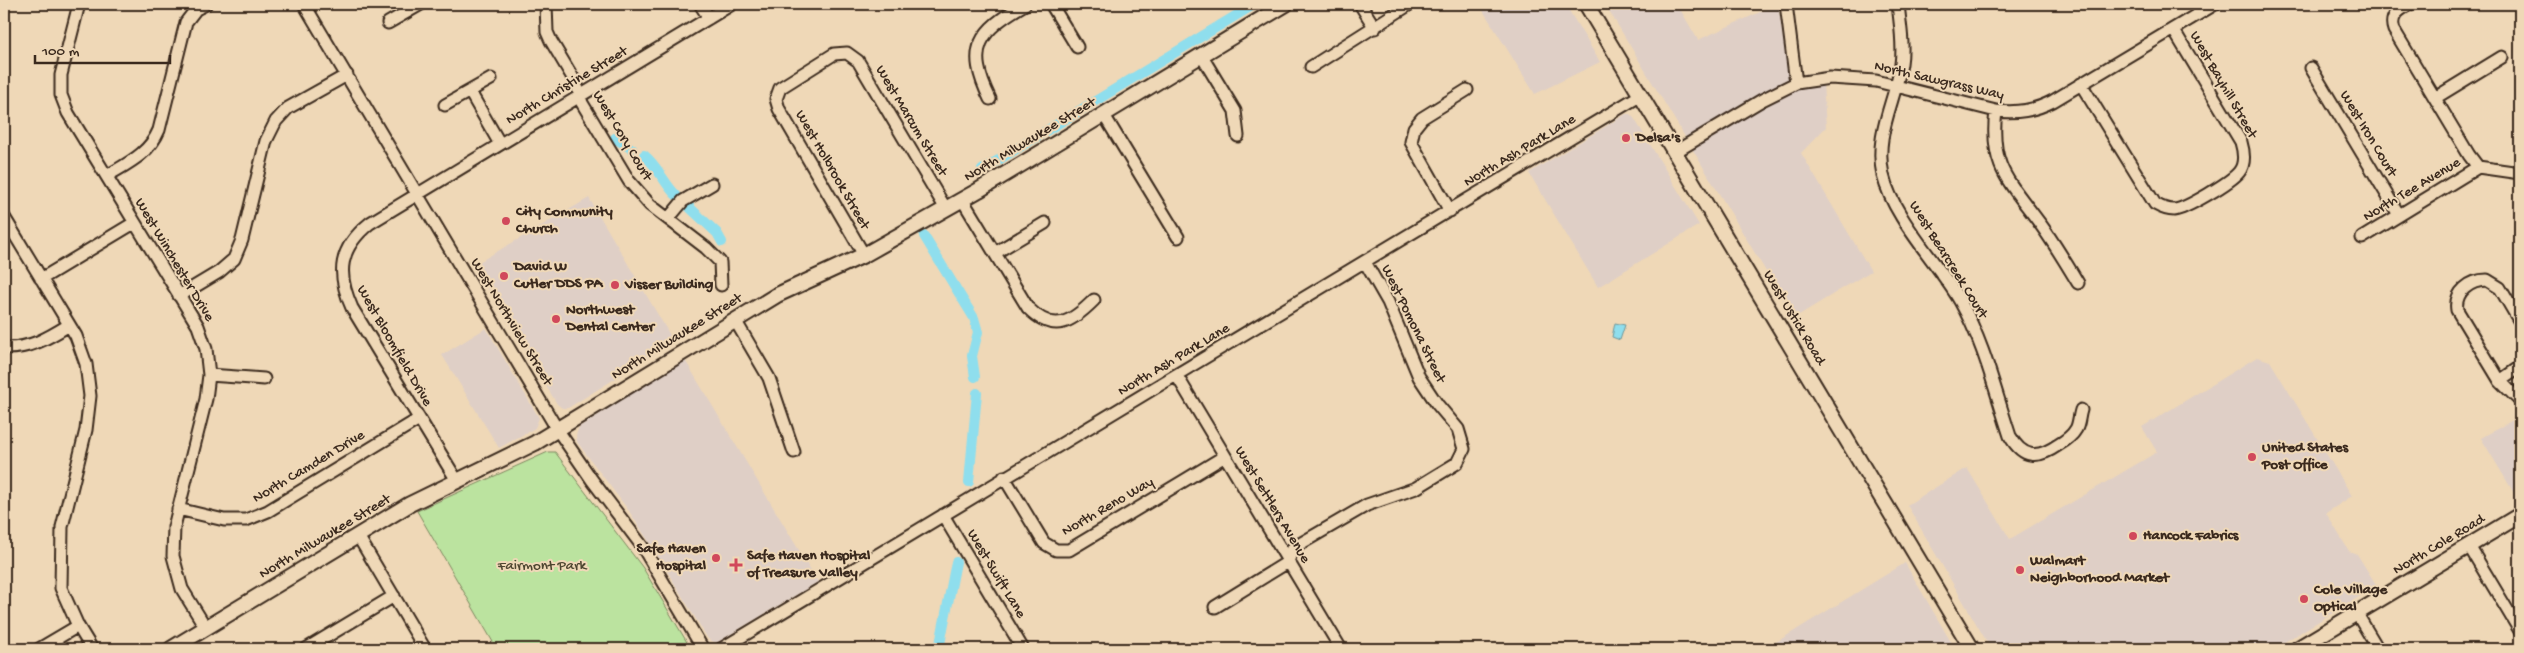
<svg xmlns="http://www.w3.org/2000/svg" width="2524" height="653" font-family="'Gochi Hand',sans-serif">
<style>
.built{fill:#dfcfc6}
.green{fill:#bbe39f;stroke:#7b865e}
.water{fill:#8fdeed;stroke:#6d969a}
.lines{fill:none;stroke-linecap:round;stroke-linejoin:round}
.canal{stroke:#8fdeed;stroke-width:10}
.minor-casing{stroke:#3b2a1e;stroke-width:15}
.major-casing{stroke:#3b2a1e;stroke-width:18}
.minor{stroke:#efd8b7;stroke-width:11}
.major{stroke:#efd8b7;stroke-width:14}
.poi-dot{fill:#d1495b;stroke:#efd8b7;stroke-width:2}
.labels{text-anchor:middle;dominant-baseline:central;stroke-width:4;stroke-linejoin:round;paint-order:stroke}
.street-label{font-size:15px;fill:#3b2a1e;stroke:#efd8b7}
.poi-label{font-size:15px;font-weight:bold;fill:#3b2a1e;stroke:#efd8b7;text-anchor:start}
.park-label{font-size:15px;fill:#4e4631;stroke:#efd8b7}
</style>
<rect width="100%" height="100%" fill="#efd8b7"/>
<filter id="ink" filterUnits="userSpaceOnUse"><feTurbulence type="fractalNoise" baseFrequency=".02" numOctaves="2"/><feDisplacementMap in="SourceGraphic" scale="10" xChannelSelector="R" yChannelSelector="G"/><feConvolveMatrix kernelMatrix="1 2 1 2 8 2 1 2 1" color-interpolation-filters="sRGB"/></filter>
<g filter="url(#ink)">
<path class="built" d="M1479,4H1565L1600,62L1535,94Z
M1605,4H1677L1698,40L1778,4L1791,91L1823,84L1826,127L1801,153L1871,271L1794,318Z
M1626,114H1630L1634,118L1699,225L1598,287L1529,173Z
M589,198L674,342L568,408H562L557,404L474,265Z
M486,328L539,418L535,428L499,448L442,355Z
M2257,357L2270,361L2352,496L2326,513L2349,551L2357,554L2377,586L2273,649H1991L1907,505L1967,468L2010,539L2157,452L2142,427Z
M685,360L818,582L716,643L708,639L653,548L629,511L577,442L576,435L579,427Z
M2520,416V503L2481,438Z
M1905,563L1955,649H1765Z"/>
<path class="green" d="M548,452H555L643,568L691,649H497L417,511Z"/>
<path class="water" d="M1615,323L1625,325L1620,340L1612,337Z"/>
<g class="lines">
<path class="canal" d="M615,138L632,149
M644,155C658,166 663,182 676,195
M982,170L1255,4
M688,206L717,233L722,242
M924,236L974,318L978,332L972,356L975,377
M969,482L977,393
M939,649L956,562"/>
<g class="minor-casing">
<path id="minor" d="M79,4L61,75V95L68,113L198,326L206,349L209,375L206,399L174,527L173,556L182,589L206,628
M304,4L557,429L592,480L642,546L703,649
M546,4L547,32L551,41L576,83L582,103L629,181L650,205L706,248L720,262L721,285
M700,4L709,18
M1051,4L1077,47
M1360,4L1375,28
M1786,4L1796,83
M1898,4C1900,24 1904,44 1901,64C1895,102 1874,135 1883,175C1893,218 1938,263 1960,301C1984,343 1995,391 2010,436C2023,459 2038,459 2058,445C2065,441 2072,436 2076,429C2079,424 2079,416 2081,410
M2410,4C2399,10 2389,16 2394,30L2469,155L2478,167L2520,173
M388,23L421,4
M1201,55L1235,111L1238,136
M1311,67L1410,4
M2311,68L2399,215
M2081,84L2155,204C2162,208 2167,210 2174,210C2186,209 2231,182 2239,172C2246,163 2244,152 2241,142L2173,29
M470,92L500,144
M2435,98L2502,57
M990,99C965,48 979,31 1025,4
M445,105L491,79
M1996,111C1989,168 2010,182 2041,225C2054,243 2066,263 2078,283
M1104,115L1178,237
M1675,152L1762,100L1796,83L1830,78L1876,81L1996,111C2017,113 2034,111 2053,101L2215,4
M107,176C128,163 149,154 159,130L186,22L196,9L206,4
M962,199L1028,308C1054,334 1071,323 1094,300
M1450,211L1411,142L1414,128L1422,118L1467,90
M4,217L76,336L86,364L90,396L86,430L62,527L61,588L78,626L92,649
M668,219L683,201L712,184
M2362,238L2478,167
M995,253L1045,223
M864,255L779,109L776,99L780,88L834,54L847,53L858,61L946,209
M41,279L134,223
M179,296L219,272L234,259L242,240L266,141L276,121L288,108L347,75
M735,320L769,378L794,452
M2520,322L2500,288L2487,280C2470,280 2454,292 2457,310L2500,381L2520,401
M4,348C30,349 48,338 69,325
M209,375L264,379
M1177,376L1341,649
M2500,381L2520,367
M1004,477L1044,543L1056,550H1069L1225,456
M456,479L352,308C336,273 339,248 370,223L732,4
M178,509L224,520H246L268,511L419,419
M943,515L1023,649
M358,536L425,649
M2469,546L2520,631
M1215,607L1288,562L1293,548L1367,505L1416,488L1457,463L1464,449L1458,429L1437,404L1419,377L1388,302L1365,262
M2357,614L2378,649
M39,649L78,626
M306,649L394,596
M721,649L1641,95"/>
</g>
<g class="major-casing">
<path id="major" d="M1586,4L1972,649
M171,649L410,504L535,443L777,295L864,255L979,190L1286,4
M2297,649L2520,515"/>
</g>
<use href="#minor" class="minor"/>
<use href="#major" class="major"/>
</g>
</g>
<g class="poi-dot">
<circle cx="1626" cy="138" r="5"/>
<circle cx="506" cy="221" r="5"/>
<circle cx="504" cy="276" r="5"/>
<circle cx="615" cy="285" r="5"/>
<circle cx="556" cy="319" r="5"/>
<circle cx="2252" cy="457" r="5"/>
<circle cx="2133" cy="536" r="5"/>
<circle cx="716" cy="558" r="5"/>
<path d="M733.5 557.5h5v5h5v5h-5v5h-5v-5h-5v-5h5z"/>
<circle cx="2020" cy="570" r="5"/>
<circle cx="2304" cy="599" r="5"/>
</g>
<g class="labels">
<g class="street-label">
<text transform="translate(1939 81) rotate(13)">North Sawgrass Way</text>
<text transform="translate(2223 85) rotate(60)">West Bayhill Street</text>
<text transform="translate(567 86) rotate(-31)">North Christine Street</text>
<text transform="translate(911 121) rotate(59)">West Marcum Street</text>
<text transform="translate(2368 134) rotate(59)">West Iron Court</text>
<text transform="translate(622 136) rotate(59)">West Cory Court</text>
<text transform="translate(1030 140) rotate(-31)">North Milwaukee Street</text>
<text transform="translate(1520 151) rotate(-31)">North Ash Park Lane</text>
<text transform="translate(832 170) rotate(60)">West Holbrook Street</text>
<text transform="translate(2412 190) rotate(-31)">North Tee Avenue</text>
<text transform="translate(174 260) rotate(59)">West Winchester Drive</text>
<text transform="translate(1948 260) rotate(58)">West Bearcreek Court</text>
<text transform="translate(1794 318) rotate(59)">West Ustick Road</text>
<text transform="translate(511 322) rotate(59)">West Northview Street</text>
<text transform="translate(1413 324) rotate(64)">West Pomona Street</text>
<text transform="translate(677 337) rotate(-32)">North Milwaukee Street</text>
<text transform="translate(394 346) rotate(60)">West Bloomfield Drive</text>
<text transform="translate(1174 360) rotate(-31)">North Ash Park Lane</text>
<text transform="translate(309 467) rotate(-31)">North Camden Drive</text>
<text transform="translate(1272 505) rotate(59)">West Settlers Avenue</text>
<text transform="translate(1108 507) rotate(-30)">North Reno Way</text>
<text transform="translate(325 537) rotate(-31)">North Milwaukee Street</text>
<text transform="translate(2439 545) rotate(-31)">North Cole Road</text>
<text transform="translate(996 574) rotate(59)">West Swift Lane</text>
</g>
<g class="poi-label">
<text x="1636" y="138">Delsa's</text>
<text x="516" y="212">City Community<tspan x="516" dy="17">Church</tspan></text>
<text x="514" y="267">David W<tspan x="514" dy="17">Cutler DDS PA</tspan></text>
<text x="625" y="285">Visser Building</text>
<text x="566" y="310">Northwest<tspan x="566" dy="17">Dental Center</tspan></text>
<text x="2262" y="448">United States<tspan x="2262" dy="17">Post Office</tspan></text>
<text x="2143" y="536">Hancock Fabrics</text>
<text x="706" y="549" text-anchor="end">Safe Haven<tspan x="706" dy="17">Hospital</tspan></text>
<text x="747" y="556">Safe Haven Hospital<tspan x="747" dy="17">of Treasure Valley</tspan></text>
<text x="2030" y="561">Walmart<tspan x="2030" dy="17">Neighborhood Market</tspan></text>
<text x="2314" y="590">Cole Village<tspan x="2314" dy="17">Optical</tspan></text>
</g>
<g class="park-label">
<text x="542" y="566">Fairmont Park</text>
</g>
</g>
<rect width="2524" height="653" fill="none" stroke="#efd8b7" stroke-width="20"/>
<rect x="10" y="10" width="2504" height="633" fill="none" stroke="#3b2a1e" stroke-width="2" filter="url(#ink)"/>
<path d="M35 55v8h135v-8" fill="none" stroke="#3b2a1e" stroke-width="2.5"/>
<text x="42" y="55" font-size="15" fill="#3b2a1e" stroke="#efd8b7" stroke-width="4" paint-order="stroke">100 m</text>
</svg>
